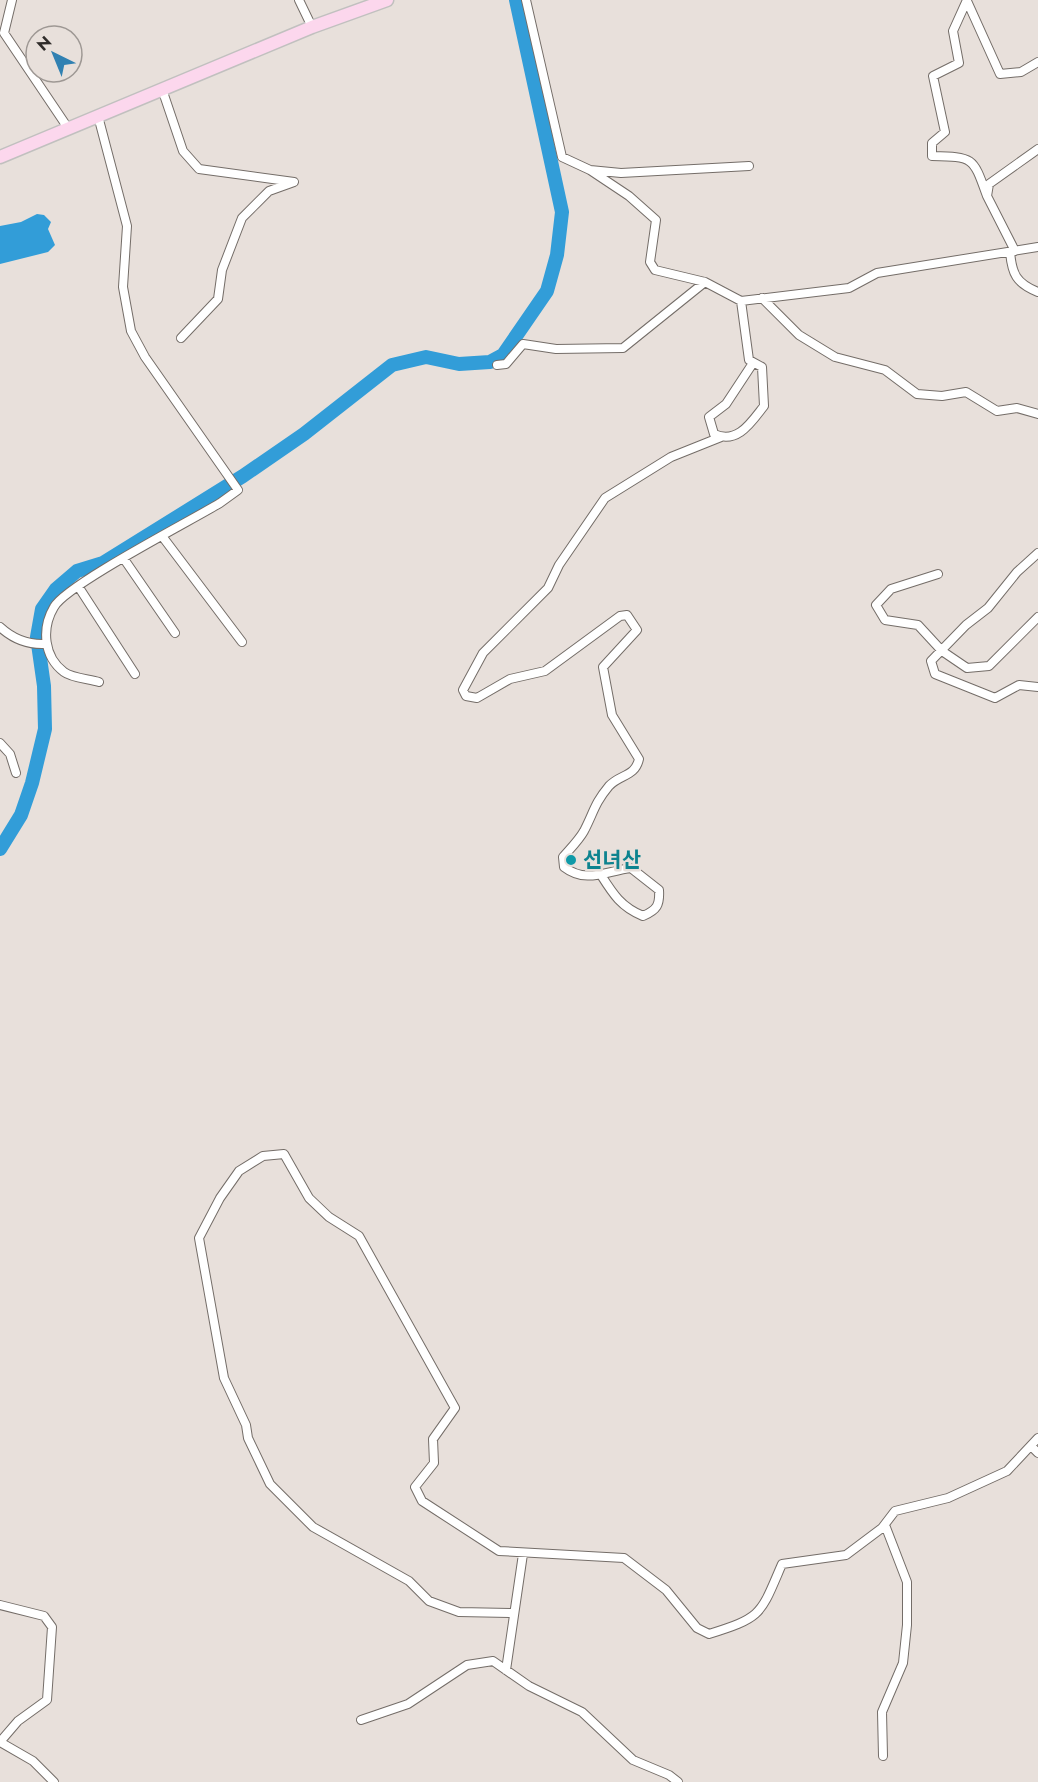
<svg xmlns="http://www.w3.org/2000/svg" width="1038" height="1782" font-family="Jost,'Noto Sans KR',sans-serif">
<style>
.water{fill:#329dd8}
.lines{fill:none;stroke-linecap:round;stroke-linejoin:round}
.river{stroke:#329dd8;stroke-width:14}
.minor-casing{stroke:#746d68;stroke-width:10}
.primary-casing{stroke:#c1c0bf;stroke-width:15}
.minor{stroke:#fff;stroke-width:8}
.primary{stroke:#fcd7ed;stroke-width:12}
.culture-dot{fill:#0f9aa8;stroke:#e8e0db;stroke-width:2}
.labels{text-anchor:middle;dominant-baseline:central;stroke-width:5;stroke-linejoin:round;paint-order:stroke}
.culture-label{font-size:21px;font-weight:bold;fill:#0d838f;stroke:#e8e0db;text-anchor:start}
</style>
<rect width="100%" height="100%" fill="#e8e0db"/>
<path class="water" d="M37,214L44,215L51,222L48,229L55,245L48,252L0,264V226L21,222Z"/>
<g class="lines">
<path class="river" d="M0,849L21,815L32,783L45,729L44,686L37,637L42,609L56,589L77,571L103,563L243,476L304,434L392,365L426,357L459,364L490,362L503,355L547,291L557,255L562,212L516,0"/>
<g class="minor-casing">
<path id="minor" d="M12,0L4,33L68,128
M299,0L312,27
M526,0L562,157L590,170L621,173L749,166
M967,0L953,31L959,63L933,76L945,132L932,143V156C974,157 973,157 987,196
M967,1L1000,74L1021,72L1038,62
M162,89L183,151L199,169L294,182L269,191L242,218L222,270L218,299L181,338
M98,116L127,226L123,287L131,331L145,357L238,490L220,503C192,520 66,585 54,607C41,629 44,657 64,672C72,678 89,679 99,682
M590,170L629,196L656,220L650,262L655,270L705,282L741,301L849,288L877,273L1038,247
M1015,251L987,196L989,184L1038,149
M1010,252C1012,274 1016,283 1038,292
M762,298L799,335L835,357L885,370L917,394L942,396L966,392L997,411L1017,408L1038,414
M741,301L749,360L762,367L764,406C752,421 738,445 714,434L709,417L726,404L753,363
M497,365L506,364L523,344L556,349L623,348L705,282
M162,536L242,642
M1038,553L1017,572L988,608L966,625L931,661L935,674L995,698L1019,685L1038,687
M124,559L175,633
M938,574L891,589L876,605L885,620L918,625L942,651L967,668L989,666L1038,617
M78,586L135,674
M0,627C13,639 29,645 46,644
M0,743L10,754L16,773
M601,875C613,894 621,907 643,916C657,910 660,905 659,890L631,868C606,871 586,884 564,867L563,857C570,849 579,840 584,831C594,812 594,804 609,786C620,774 635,777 639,759L612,715L603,667L637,630L627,615L620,616L545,671L510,679L477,698L466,696L463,690L483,653L548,588L559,565L605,498L671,457L721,437
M1031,1446L1038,1453
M0,1605L44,1616L52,1627L47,1700L18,1721L0,1742
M514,1613L459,1612L429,1601L409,1581L313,1527L270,1484L248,1438L246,1425L224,1378L199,1238L220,1198L239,1171L263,1156L284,1154L309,1198L329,1217L359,1236L455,1408L433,1439L434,1463L415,1487L422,1501L499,1551L624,1558L666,1590L697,1628L709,1634C763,1617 760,1615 782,1564L846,1555L882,1528L895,1511L948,1498L1007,1471L1038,1438
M506,1670L523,1554
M361,1720L408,1704L467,1665L493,1661L529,1686L582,1712L633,1760L669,1775L678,1782
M0,1742L33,1761L54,1782
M883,1756L882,1712L903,1663L907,1625V1582L885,1525"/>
</g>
<g class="primary-casing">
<path id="primary" d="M0,157L312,27L387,0"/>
</g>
<use href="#minor" class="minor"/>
<use href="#primary" class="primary"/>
</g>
<circle class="culture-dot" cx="571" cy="860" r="6"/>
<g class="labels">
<g class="culture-label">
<text x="583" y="860">선녀산</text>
</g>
</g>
<g transform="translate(54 54) rotate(317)"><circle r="28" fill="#e8e0db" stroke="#9e9894" stroke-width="1.5"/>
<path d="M0-4.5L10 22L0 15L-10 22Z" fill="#3181b2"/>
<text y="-9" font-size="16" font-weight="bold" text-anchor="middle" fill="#2f2c2a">N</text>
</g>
</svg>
